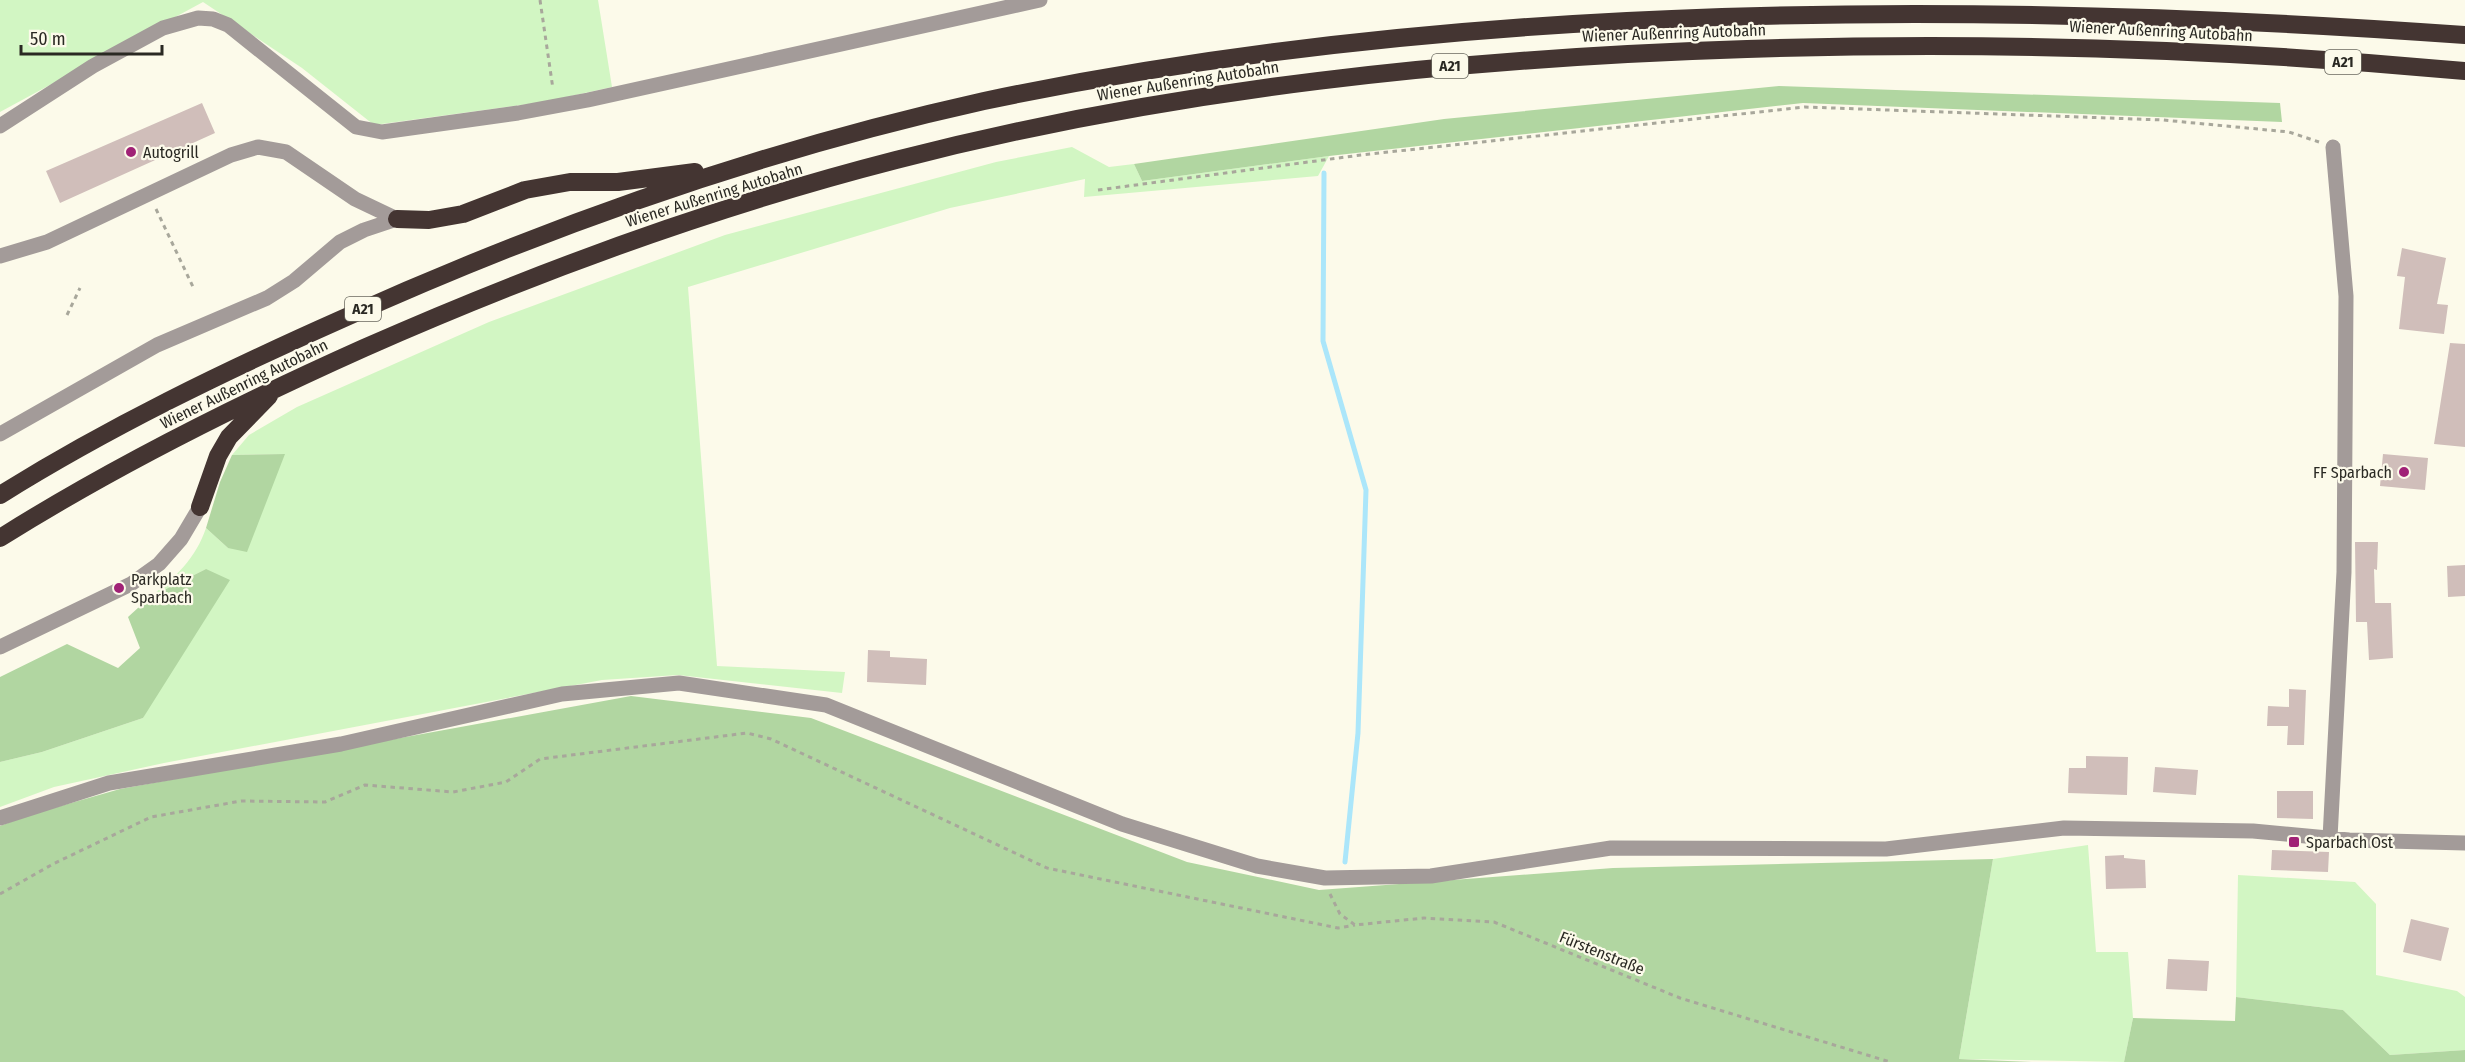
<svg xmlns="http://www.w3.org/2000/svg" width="2465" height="1062" font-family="'Fira Sans Condensed',sans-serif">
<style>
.green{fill:#d2f6c3}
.forest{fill:#b1d6a1}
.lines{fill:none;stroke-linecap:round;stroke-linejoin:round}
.stream{stroke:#abe6fa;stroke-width:5}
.building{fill:#d0beba}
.path{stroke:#a8a79b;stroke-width:3;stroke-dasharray:4.5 4.5;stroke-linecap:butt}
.minor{stroke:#a39b99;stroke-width:15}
.highway{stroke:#443532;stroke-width:18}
.poi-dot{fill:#a02276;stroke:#fcfaea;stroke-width:2}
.labels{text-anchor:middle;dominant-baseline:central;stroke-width:4.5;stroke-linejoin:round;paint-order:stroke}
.shield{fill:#fcfaea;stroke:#69685f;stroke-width:1.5}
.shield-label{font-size:15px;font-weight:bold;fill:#2a2923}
.street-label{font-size:16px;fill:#2a2923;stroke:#fcfaea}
.poi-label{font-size:16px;fill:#2a2923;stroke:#fcfaea;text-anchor:start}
</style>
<rect width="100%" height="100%" fill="#fcfaea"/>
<path class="green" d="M0,0H598L612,87L544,102L374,125L302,68L203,2L0,112Z
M1072,147L1109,167L1134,164L1142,181L1329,156L1318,176L1084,197L1085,179L950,208L688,287L717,666L845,672L842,693L678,675L602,680L164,763L54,787L0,807V762L42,752L143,718L206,569L150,597C175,578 196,558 206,528L228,548L284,454L232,455L249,435L297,407L489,322L725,235L996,162Z
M2088,845L2096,952H2128L2133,1018L2124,1062L1959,1059L1993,859Z
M2238,875L2355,882L2376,904V975L2457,991L2465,997V1050L2390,1055L2343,1010L2236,997Z"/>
<path class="forest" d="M1779,86L2280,103L2282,122L1803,103L1329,156L1142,181L1134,164L1444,119Z
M285,454L247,552L228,548L206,528L220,482L232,455Z
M206,569L230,580L143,718L42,752L0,762V677L67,644L118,668L140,648L128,617L150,597Z
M631,696L811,718L1187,862L1319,890L1613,868L1993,859L1959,1059L2032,1062H0V826L29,815L120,789Z
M2236,997L2343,1010L2390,1055L2465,1050V1062H2124L2133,1018L2235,1021Z"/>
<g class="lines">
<path class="stream" d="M1324,173L1323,341L1366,490L1358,733L1345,862"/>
</g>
<path class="building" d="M202,103L215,133L60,203L46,171Z
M2402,248L2446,258L2437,304L2448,305L2444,334L2399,329L2405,277L2397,276Z
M2450,343L2465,344V447L2434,444Z
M2383,454L2428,458L2425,490L2380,486Z
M2355,542H2378L2377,570L2374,569L2375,603H2391L2393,658L2369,660L2367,622H2356Z
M2465,565V596L2448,597L2447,566Z
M868,650L890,651V657L927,659L926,685L867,682Z
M2289,689L2306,690L2304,745H2287L2288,726H2267L2268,706L2289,707Z
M2086,756L2128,757L2127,795L2068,793L2069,768H2086Z
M2155,767L2198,770L2196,795L2153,792Z
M2277,791H2313V819L2277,818Z
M2272,850L2329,852L2328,872L2271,870Z
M2124,855V858L2145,860L2146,888L2106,889L2105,856Z
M2411,919L2449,928L2441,961L2403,952Z
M2168,959L2209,961L2207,991L2166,989Z"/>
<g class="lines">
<path class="path" d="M540,0L553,89
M1098,190L1361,155L1805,107L2163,120L2289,132L2319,142
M156,209L194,289
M67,315L80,288
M0,894L53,864L151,817L241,801L325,802L365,785L453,792L506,782L540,759L747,733L771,739L1047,868L1338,928L1355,925
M1330,894L1340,914L1355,925L1424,918L1494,922L1680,998L1890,1062"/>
<path class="minor" d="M0,126L93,66L163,28L198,18L213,19L228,25L356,127L382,132L518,113L588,100L1040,0
M0,256L47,242L231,155L258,147L286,152L355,199L397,219
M0,434L157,345L267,298L294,281L340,242L364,230L397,219
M0,647L131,584L159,564L181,539L200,507
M0,818L109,783L341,744L562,694L679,683L826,705L1122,824L1257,866L1325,878L1431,876L1611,848L1886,849L2064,828L2253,831L2349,840L2465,843
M2330,838L2344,572L2346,296L2333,147"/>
<path class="highway" d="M397,219L429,220L463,214L525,190L570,182H618L695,172
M0,495C109,427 225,371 342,319C548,226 763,150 984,101C1462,0 1980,0 2465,35
M200,507L218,456L229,437L269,396
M0,538C116,465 239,404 364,348C536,272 713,207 896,160C1174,88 1461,58 1747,49C1987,41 2226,49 2465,71"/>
</g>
<g class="poi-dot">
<circle cx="131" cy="152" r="6"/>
<circle cx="2404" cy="472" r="6"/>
<circle cx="119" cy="588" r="6"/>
<rect x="2288" y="836" width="12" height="12" rx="3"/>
</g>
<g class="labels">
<g class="shield">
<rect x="2325" y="50" width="36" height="24" rx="4.5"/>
<rect x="1432" y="54" width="36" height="24" rx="4.5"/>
<rect x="345" y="297" width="36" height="24" rx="4.5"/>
</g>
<g class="shield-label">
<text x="2343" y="62">A21</text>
<text x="1450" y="66">A21</text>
<text x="363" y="309">A21</text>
</g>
<g class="street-label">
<text transform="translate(2161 31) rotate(3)">Wiener Außenring Autobahn</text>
<text transform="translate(1674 33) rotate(-2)">Wiener Außenring Autobahn</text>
<text transform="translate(1188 81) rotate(-9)">Wiener Außenring Autobahn</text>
<text transform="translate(714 195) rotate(-17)">Wiener Außenring Autobahn</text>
<text transform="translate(244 384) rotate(-26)">Wiener Außenring Autobahn</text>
<text transform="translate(1602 953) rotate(22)">Fürstenstraße</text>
</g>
<g class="poi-label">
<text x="143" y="152">Autogrill</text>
<text x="2392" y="472" text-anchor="end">FF Sparbach</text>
<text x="131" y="579">Parkplatz<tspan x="131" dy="18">Sparbach</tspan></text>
<text x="2306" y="842">Sparbach Ost</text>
</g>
</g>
<path d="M21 45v9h141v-9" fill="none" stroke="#2a2923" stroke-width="3"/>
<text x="30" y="45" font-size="18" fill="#2a2923" stroke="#fcfaea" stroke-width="4.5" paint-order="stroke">50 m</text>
</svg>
